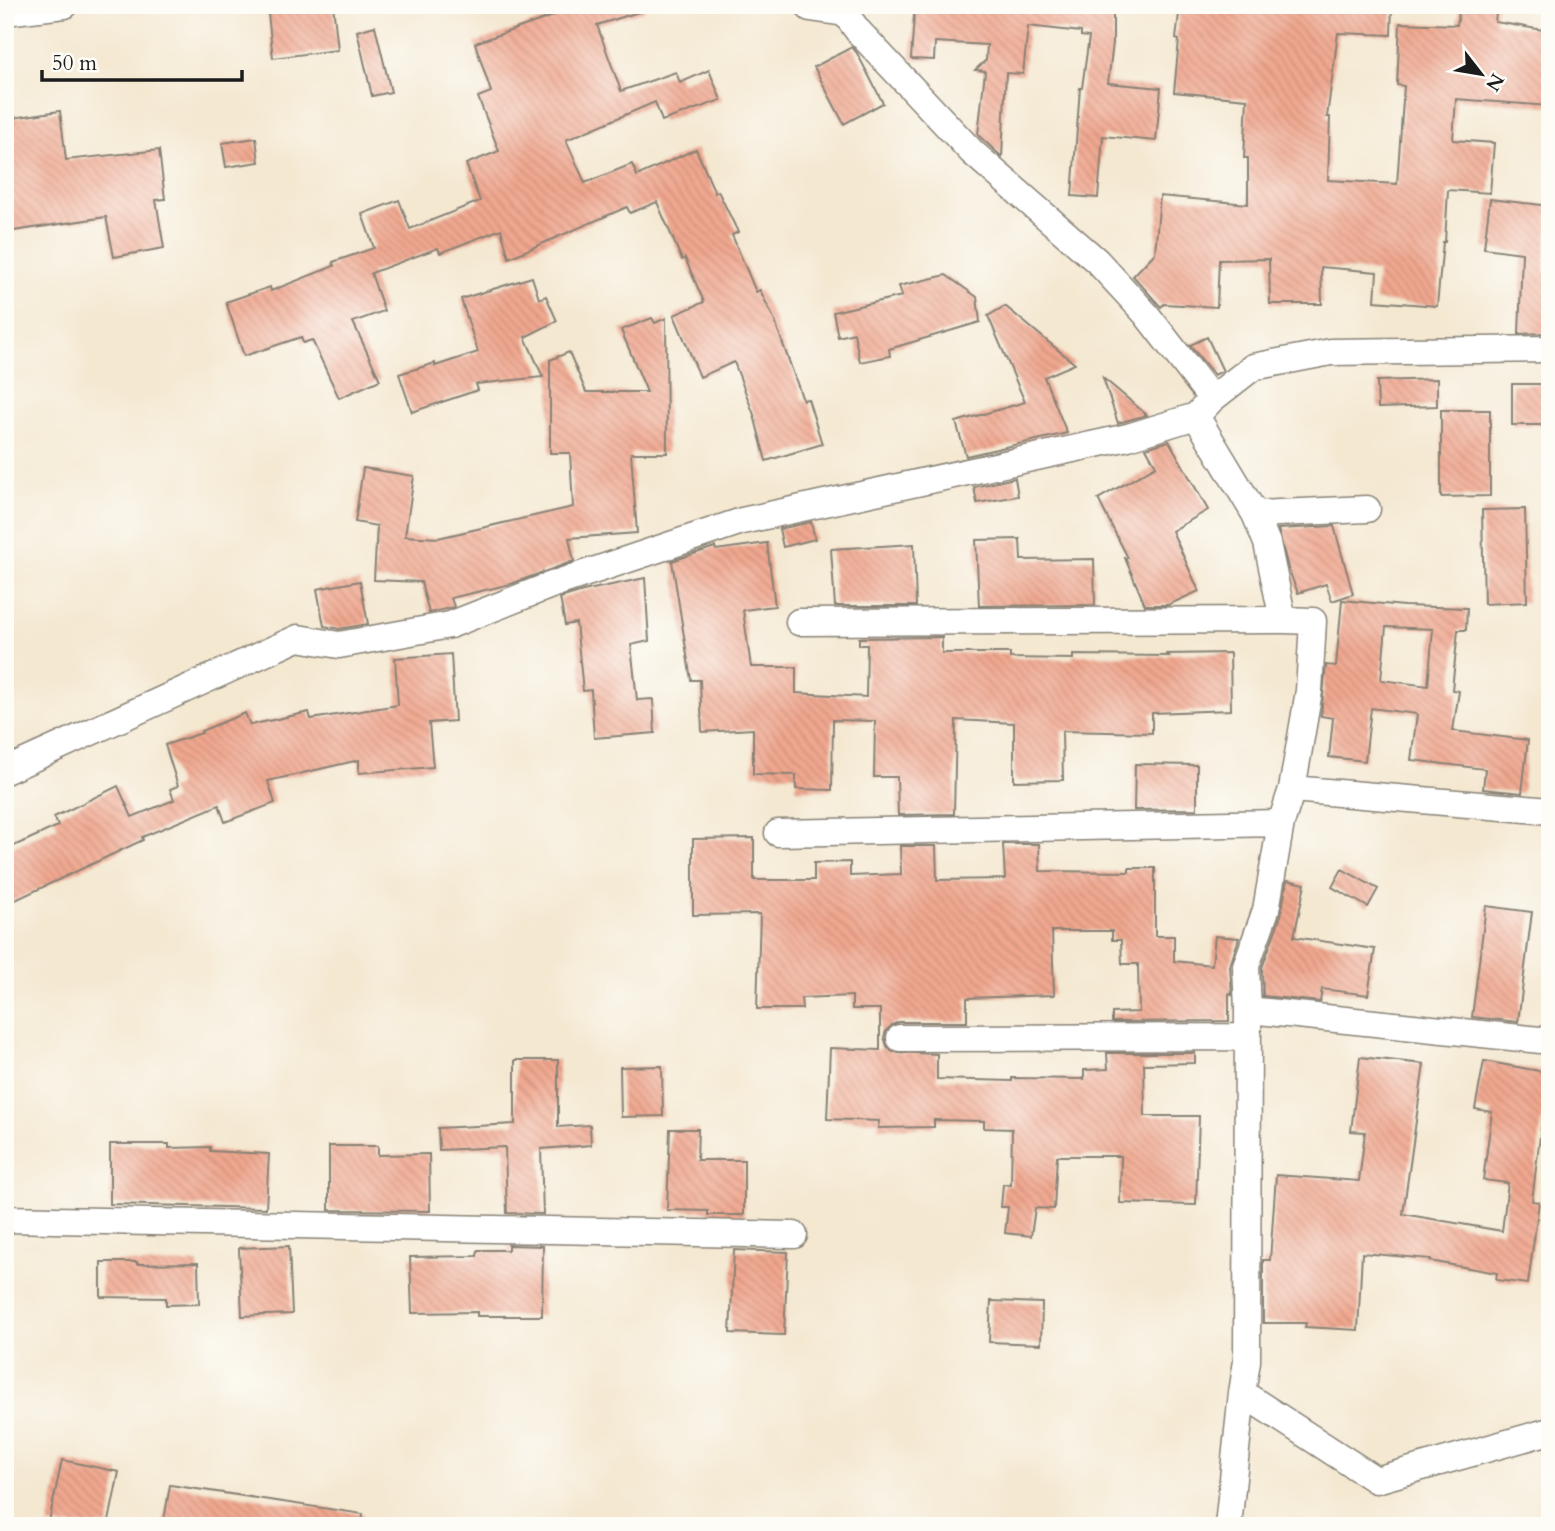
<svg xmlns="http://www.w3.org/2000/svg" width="1555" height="1531" font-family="Cardo,serif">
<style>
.building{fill:url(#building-back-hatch);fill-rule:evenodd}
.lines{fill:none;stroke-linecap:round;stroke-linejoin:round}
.minor-casing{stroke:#888276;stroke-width:29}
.minor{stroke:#fff;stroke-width:26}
</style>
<defs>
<pattern id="building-back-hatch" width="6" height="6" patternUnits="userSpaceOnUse" patternTransform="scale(1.75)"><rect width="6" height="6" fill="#f0a78f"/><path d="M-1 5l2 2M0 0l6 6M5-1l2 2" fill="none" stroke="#cd8f7b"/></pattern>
</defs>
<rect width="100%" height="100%" fill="#fdfcf7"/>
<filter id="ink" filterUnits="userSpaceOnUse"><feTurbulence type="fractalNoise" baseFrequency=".0143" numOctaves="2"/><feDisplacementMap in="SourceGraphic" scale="14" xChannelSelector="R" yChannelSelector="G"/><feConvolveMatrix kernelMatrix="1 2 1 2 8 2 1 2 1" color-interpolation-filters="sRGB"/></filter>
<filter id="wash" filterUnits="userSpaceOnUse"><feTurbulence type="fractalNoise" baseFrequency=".00686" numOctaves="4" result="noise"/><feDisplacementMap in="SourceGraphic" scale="28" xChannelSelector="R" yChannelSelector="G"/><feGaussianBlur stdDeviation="1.57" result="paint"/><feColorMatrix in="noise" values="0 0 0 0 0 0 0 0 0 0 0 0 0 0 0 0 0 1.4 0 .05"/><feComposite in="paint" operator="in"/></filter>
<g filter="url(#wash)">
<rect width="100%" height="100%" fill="#f4e8d1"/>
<g id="blocks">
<path class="building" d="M267,5H333L338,50L273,58Z
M550,5H644L645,10L597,25L621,91L676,72L680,83L709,70L721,100L662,121L655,102L566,140L585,183L632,164L637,176L696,149L715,193L718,191L738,232L732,235L756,292L760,290L774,319L803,400L808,399L822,444L766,461L754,415L734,362L700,377L674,315L704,302L685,258L682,260L657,202L630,213L627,207L509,258L501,229L440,253L438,248L371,273L384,311L353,322L380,380L339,398L312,340L303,343L301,337L244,356L226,302L270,287L271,291L334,266L333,262L374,248L362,214L399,200L410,229L480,201L466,164L499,151L478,97L491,92L475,43L553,16Z
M932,5H1113V43L1108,83L1161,88L1156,141L1103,136L1098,198L1072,196L1080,88H1082L1089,37L1081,36V32L1028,26L1023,74L1006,73L1002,157L978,135L985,71L975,70L986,60L987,45L935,42L934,60L911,59L914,15Z
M1180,5H1230L1292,12L1293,5H1392L1391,35L1338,33L1327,117H1330L1328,180L1397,184L1404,86L1397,85L1400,23L1457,25L1460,5H1497L1495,22L1550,31V106L1456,99L1453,140L1494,143L1490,193L1448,190L1445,242H1443L1437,306L1375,301L1377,272L1321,267L1322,304H1270L1269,259L1219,260L1217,307L1164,304L1161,307L1133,276L1155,253L1160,196L1248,204V158H1244L1247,99L1174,92L1179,40L1176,39Z
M375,26L391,92L372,96L357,31Z
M852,47L857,53L883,103L844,124L814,67Z
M60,111L66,160L159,150L165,199L156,200L164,248L114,257L106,217L7,232L5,119Z
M256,138L259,162L226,167L222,143Z
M1490,199L1550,206L1544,273H1548L1546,333L1519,334L1522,253L1484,248Z
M946,275L977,297L980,322L889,349L890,356L860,362L854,333L838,337L833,312L902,296L899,286Z
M532,277L539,299L546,296L557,321L525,337L543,377L476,384L478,390L412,412L399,374L435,363V366L478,352L461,299Z
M1005,306L1075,364L1044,377L1067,433L966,456L956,422L1025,402L988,316Z
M652,318L655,323L666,318L667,453H631L637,533L569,538L574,561L511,584L451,598L454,607L429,613L421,582L374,580L377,526L355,522L363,468L414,476L405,536L438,538L573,507L570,453H550V360L569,352L586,392H647L621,330Z
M1207,337L1223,371L1214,375L1190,345Z
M1103,378L1114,387L1147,415L1118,423Z
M1437,379V406L1378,408L1377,381Z
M1512,384H1545V425H1512Z
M1441,410H1490V496L1441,497Z
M1169,441L1208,510L1172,531L1199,591L1168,605H1145L1125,558H1128L1098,499L1156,466L1146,448Z
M1015,478L1018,496L977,503L974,487Z
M1525,509L1527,602L1484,604L1482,510Z
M811,522L815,539L783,547L779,529Z
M1334,526L1353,594L1332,601L1326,584L1298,593L1288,568L1278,529Z
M1020,539L1021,560L1094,559L1095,605L979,606L976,540Z
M767,543L775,606L743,610L751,667H796V693L866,697L867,645H859V638L942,637V653H1010V658L1073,659V655L1169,656L1167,654L1230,653L1231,710L1152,713V733L1062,731L1063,780L1014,781V723L956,720L954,814L898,815L897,777H874L875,721L833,720L832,790L796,789V775L753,774V729L702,732L700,680H691L672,561L715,547L716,550Z
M914,544L916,606H835L831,549Z
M645,578L649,641L631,645L637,700L653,699L655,733L594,738L591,690L583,691L576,623L565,625L560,598L583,591Z
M360,581L368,624L339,629L324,626L317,589Z
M1342,600L1404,606L1467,608L1466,630H1458L1452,690L1459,691L1453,731L1528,740L1522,793L1483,789L1485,769L1411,760L1417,714L1371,708L1365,761L1329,757L1333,718L1321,716L1326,665L1336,666ZM1386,627L1433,629L1428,686L1381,680Z
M451,654L455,721L429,723L433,767L359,773V760L268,781L275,803L225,822L219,805L142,837L143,840L5,905V850L58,826L54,817L118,786L132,817L174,800L170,789L178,786L165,745L202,733L201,731L245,713L250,725L309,712L311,719L398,705L395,658Z
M1135,764L1197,765V809L1134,810Z
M754,838V880H814V863L850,862V876L901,874L900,846H936L937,880L1005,879L1003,844H1039L1040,871L1129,872V868H1155V936H1174V961L1212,965L1215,936L1239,938L1230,966L1232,995L1229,994V1021L1112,1022V1013L1139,1012L1138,964H1122L1121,940H1112V931H1052L1054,995L967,998V1022H899L892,1025L886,1031L884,1037L887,1046L893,1052L937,1054V1079L1012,1081V1078L1084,1079V1070L1108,1069L1107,1053H1195V1063L1144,1064L1145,1116H1199L1196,1205L1120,1203L1121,1156H1057L1054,1209L1035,1208L1031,1236L1005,1233L1008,1207H1001L1003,1184L1011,1185L1012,1129L984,1128V1121L934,1120V1127L878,1128L879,1121L827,1119L830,1048L880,1050V1009H852V996L801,998L802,1009H757L760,914L693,915V839Z
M1342,869L1378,889L1368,907L1332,887Z
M1287,880L1305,884L1294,937L1375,949L1368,995L1322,989L1320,1002L1263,996L1262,968L1281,915Z
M1486,906L1532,912L1518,1022L1472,1017Z
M1360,1057L1424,1064L1403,1214L1502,1231L1508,1183L1483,1180L1492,1112L1475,1109L1484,1061L1550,1073V1103L1546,1121L1542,1120L1532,1201L1539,1202L1528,1284L1496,1280L1497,1273L1430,1261L1431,1259L1362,1253L1358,1330L1305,1327L1306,1323H1263V1260H1270L1276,1175L1359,1181L1365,1132L1351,1131Z
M515,1060H558V1127L590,1125L591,1145L541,1149L543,1214L507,1213L505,1147L439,1150L438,1128L515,1124Z
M662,1066L663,1116L621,1117L620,1067Z
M670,1129H698L697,1160H744V1215H708V1211L667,1210Z
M110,1144H169V1148L210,1147V1151L269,1154L266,1208L110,1204Z
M329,1146H378V1155L429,1154L430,1211L329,1210Z
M508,1245L543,1246L542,1316H477V1312L412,1313L410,1257L477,1256L478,1250H508Z
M289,1246L292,1314L242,1316L239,1248Z
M734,1250L788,1252L784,1335L730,1333Z
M101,1262H137V1264L198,1263L199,1304L166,1305V1298L101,1297Z
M991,1301L1042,1303L1041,1344L989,1342Z
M62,1460L119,1472L108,1526H48Z
M170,1485L363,1514L362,1526H163Z"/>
</g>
</g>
<g filter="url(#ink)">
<use href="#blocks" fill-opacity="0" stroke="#888276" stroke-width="2"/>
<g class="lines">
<g class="minor-casing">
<path id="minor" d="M809,5L810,8L845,13L858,31L972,152L1097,261L1146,314L1212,399
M5,12L65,5
M1196,416L1255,514L1267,543L1283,620L1313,621L1309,691L1292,789L1281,823L1266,910L1246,966L1248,1010L1247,1361L1242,1393L1228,1526
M1255,514L1367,509
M799,622L1283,620
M5,771L298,638L339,645L450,625L554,584L742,521L1128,437L1196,416L1212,399L1253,367L1331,352L1550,349
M1292,789L1550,811
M778,833L1281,823
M1248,1010L1550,1041
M900,1038L1247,1037
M5,1219L794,1235
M1242,1393L1376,1480L1550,1431"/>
</g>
<use href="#minor" class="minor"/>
</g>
</g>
<rect width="1555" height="1531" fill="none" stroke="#fdfcf7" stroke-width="28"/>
<g transform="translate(1481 74) rotate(121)" stroke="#fdfcf7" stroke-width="5" paint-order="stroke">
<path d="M0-5L12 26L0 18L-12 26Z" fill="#1c1c1c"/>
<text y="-10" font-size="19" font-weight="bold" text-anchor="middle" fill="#1c1c1c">N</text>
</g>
<path d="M42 70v10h200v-10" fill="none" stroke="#1c1c1c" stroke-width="3.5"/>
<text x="52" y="70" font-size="21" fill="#1c1c1c" stroke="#fdfcf7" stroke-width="5" paint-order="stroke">50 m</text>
</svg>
